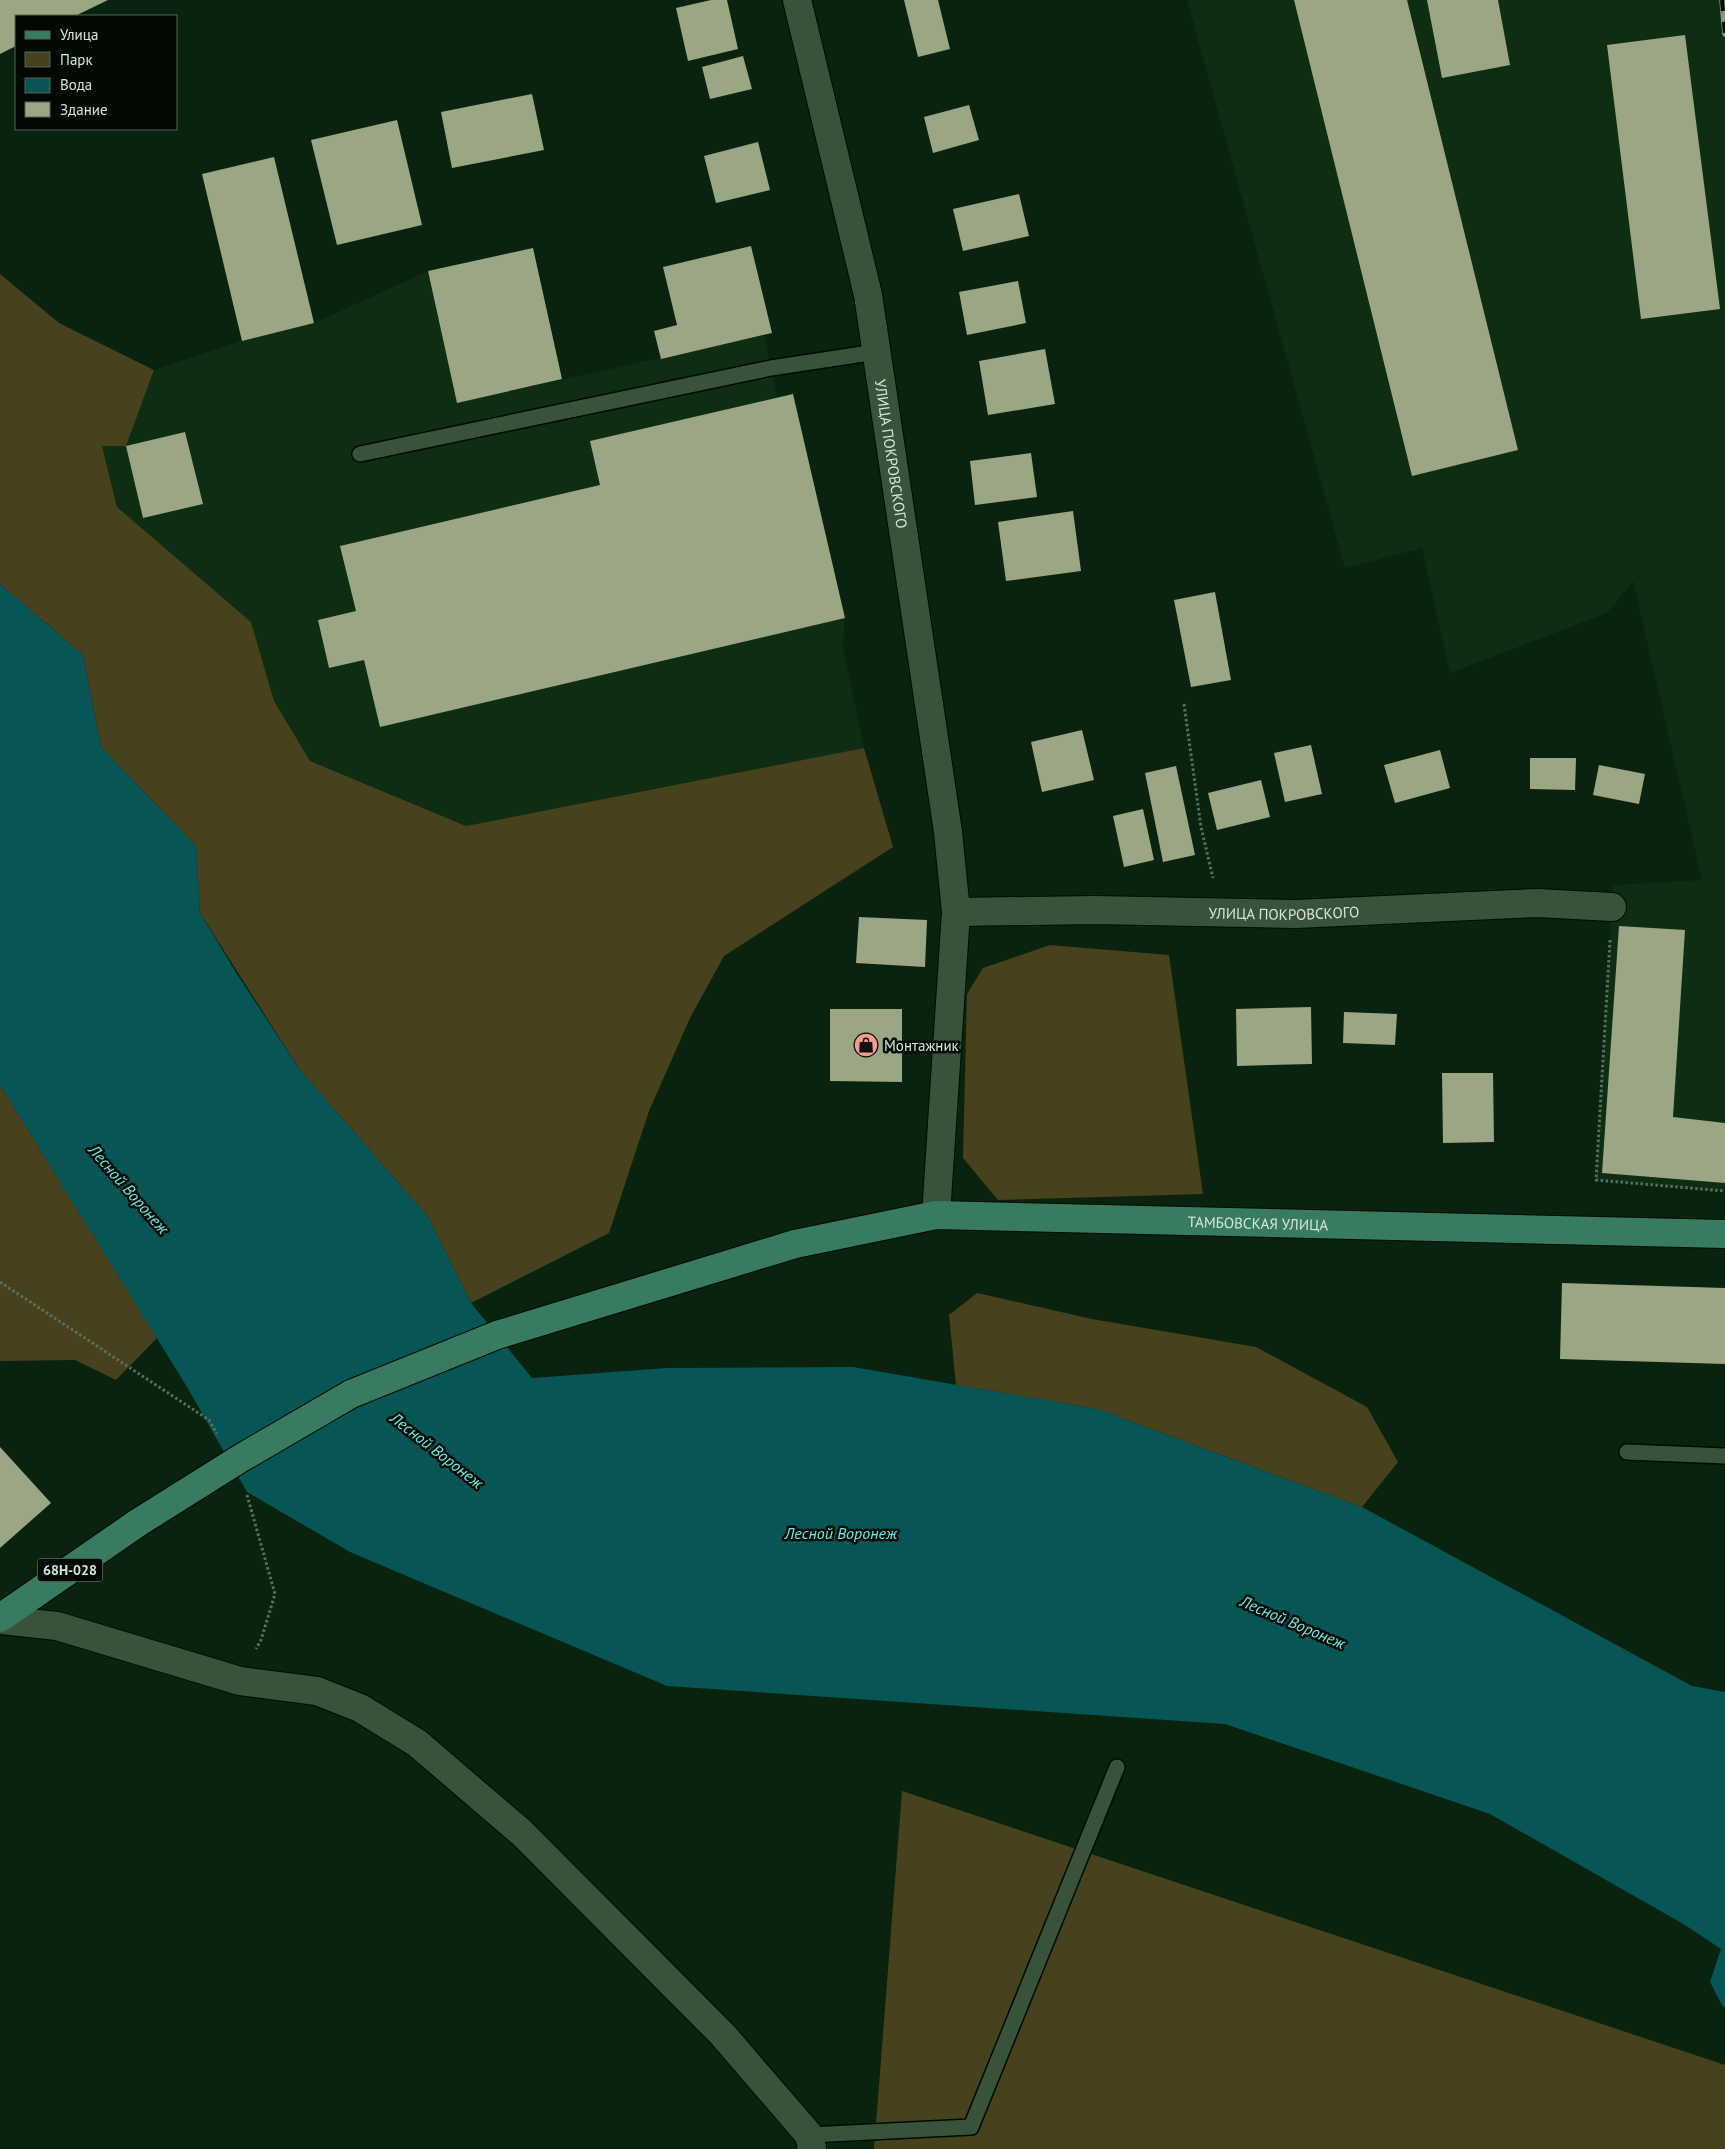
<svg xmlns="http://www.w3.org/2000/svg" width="1725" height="2149" font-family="'PT Sans',sans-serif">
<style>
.built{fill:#0e2d13}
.green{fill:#47411e}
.water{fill:#075555}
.building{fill:#9ba684}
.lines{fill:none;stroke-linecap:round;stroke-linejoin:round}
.service-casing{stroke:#000b00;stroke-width:18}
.minor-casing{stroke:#000b00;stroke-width:30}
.primary-casing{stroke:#000b00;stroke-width:30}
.path{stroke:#5a6f5c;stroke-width:3;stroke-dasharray:2.5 2.5;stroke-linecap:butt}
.service{stroke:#39533b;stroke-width:15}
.minor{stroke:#39533b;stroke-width:28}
.primary{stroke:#387b61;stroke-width:28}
.rail-casing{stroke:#879b8a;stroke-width:5.5}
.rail{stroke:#020903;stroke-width:4;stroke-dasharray:11;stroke-linecap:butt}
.primary-bridge-casing{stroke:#000b00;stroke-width:30;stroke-linecap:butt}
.primary-bridge{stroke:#387b61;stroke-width:28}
.labels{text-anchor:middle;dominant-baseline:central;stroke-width:5;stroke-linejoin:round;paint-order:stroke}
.shield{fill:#020903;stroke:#97a498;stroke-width:1}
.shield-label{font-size:14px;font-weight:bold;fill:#d7e7d8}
.street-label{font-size:15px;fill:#d7e7d8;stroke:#020903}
.poi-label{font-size:15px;fill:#d7e7d8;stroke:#020903;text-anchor:start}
.water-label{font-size:16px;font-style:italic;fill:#6aecec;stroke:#020903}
</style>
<rect width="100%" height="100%" fill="#0a230e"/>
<path class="built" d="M1187,0H1725V1191L1596,1180L1613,885L1702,880L1633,581L1607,613L1450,673L1422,548L1345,568Z
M428,271L457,403L764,335L777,397L793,394L845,618L843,647L864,748L466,826L310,761L274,701L251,622L117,507L102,446H126L154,370L242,341L314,323Z"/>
<path class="green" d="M0,274L59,323L154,370L126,446H102L117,507L251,622L274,701L310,761L466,826L864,748L893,847L724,956L690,1018L649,1111L609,1233L471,1303L428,1217L300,1070L200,913L196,846L101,747L83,655L0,584Z
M1050,945L1169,955L1203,1194L998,1200L963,1158L967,994L983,968Z
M0,1085L157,1338L116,1380L75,1360L0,1361Z
M977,1293L1092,1319L1256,1347L1367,1407L1398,1462L1362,1507L1097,1409L956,1385L949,1315Z
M902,1791L1725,2065V2149H874Z"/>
<path class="water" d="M0,584L83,655L101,747L196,846L200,913L235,971L300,1070L428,1217L471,1303L532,1378L667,1368L853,1367L1097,1409L1362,1507L1692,1686L1725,1692V2006L1723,2007L1710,1982L1721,1949L1685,1925L1490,1814L1225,1724L667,1686L350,1552L247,1492L187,1387L0,1085Z"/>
<path class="building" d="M0,0H108L75,16H16V46L0,54Z
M711,0H727L738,49L688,61L676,8Z
M904,0H938L950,49L918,57Z
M1294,0H1407L1518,450L1412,476Z
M1427,0H1498L1510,65L1442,78Z
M1685,35L1720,309L1641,319L1607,45Z
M743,56L752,89L710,99L702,67Z
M532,94L544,150L452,168L441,112Z
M969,105L979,140L933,153L924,117Z
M397,120L422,225L337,245L311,140Z
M758,142L770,190L716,203L704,156Z
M274,157L314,323L242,341L202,174Z
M1019,194L1029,236L963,251L953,209Z
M751,246L772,333L661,359L654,331L677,325L663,267Z
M533,248L562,379L457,403L428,271Z
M1018,281L1026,323L967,335L959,292Z
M1045,349L1055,404L988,415L979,361Z
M793,394L845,618L380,727L364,660L329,668L318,620L356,611L340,546L600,485L590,441Z
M185,432L203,504L143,518L126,446Z
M1031,453L1037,497L975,505L970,461Z
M1073,511L1081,571L1006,581L998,522Z
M1215,592L1231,680L1191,687L1174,600Z
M1082,730L1094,780L1042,792L1031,742Z
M1311,745L1322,794L1285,802L1274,753Z
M1440,750L1450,788L1395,803L1384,765Z
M1530,758H1576L1575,790L1530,789Z
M1599,765L1645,774L1639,804L1593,795Z
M1176,766L1195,855L1163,862L1145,773Z
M1261,780L1270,817L1217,830L1208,793Z
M1143,809L1154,860L1124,867L1113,816Z
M859,917L927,920L925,967L856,963Z
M1619,926L1685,930L1673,1117L1725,1123V1183L1602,1173Z
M1311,1007L1312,1064L1237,1066L1236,1009Z
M830,1009H902V1082L830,1081Z
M1344,1012L1397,1014L1395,1045L1343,1043Z
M1442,1073H1493L1494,1142L1443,1143Z
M1562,1283L1725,1288V1364L1560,1359Z
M0,1447L51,1503L0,1548Z"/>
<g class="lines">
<g class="service-casing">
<path id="service" d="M360,454L771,368L876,352
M1627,1452L1725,1456
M809,2135L971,2127L1117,1767"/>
</g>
<g class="minor-casing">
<g id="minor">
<path id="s1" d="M797,0L868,295L948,832L956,912L936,1215"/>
<path id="s2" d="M956,912L1095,910L1296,914L1537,903L1612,907"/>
<path d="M0,1620L57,1626L240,1681L317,1691L360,1708L417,1743L522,1833L723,2035L809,2135L812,2149"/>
</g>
</g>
<g class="primary-casing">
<g id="primary">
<path id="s3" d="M795,1244L936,1215L1725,1234"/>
<path d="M0,1618L139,1522"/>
</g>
</g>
<path class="path" d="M1184,704L1201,827L1213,878
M1610,940L1596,1180L1725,1191
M0,1282L209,1420L217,1434
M247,1495L275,1594L261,1640L256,1649"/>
<use href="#service" class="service"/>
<use href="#minor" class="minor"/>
<use href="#primary" class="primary"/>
<g class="rail-casing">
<path id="rail" d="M1722,0L1725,34"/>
</g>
<use href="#rail" class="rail"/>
<g class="primary-bridge-casing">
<path id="primary-bridge" d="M139,1522L241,1458L351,1394L497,1335L795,1244"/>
</g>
<use href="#primary-bridge" class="primary-bridge"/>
</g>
<defs>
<g id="shop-disc" transform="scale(1.25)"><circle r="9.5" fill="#f59c91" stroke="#020903"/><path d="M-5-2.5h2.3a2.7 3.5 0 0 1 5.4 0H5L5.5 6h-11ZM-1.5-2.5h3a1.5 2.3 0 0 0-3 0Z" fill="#111"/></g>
</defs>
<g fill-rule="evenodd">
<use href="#shop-disc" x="866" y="1045"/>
</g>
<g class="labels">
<rect class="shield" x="37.5" y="1558.5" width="65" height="23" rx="4"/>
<g class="shield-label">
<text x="70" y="1570">68Н-028</text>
</g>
<g class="street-label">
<text stroke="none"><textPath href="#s1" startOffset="464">УЛИЦА ПОКРОВСКОГО</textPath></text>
<text stroke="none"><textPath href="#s2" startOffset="328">УЛИЦА ПОКРОВСКОГО</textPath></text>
<text stroke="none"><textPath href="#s3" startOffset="466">ТАМБОВСКАЯ УЛИЦА</textPath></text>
</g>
<g class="poi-label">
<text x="884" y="1045">Монтажник</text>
</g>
<g class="water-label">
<text transform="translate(129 1189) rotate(49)">Лесной Воронеж</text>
<text transform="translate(437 1450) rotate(38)">Лесной Воронеж</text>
<text x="841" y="1533">Лесной Воронеж</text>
<text transform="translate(1293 1622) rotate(23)">Лесной Воронеж</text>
</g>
</g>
<rect x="15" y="15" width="162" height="115" fill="#020903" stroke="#576258"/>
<rect x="25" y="31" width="25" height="8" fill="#387b61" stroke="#576258"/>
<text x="60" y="40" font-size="15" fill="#d7e7d8">Улица</text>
<rect x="25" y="52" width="25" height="15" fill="#47411e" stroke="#576258"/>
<text x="60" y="65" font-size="15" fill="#d7e7d8">Парк</text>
<rect x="25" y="78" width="25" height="15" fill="#075555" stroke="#576258"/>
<text x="60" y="90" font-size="15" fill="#d7e7d8">Вода</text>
<rect x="25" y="102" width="25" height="15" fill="#9ba684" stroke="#576258"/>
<text x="60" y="115" font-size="15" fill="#d7e7d8">Здание</text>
</svg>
